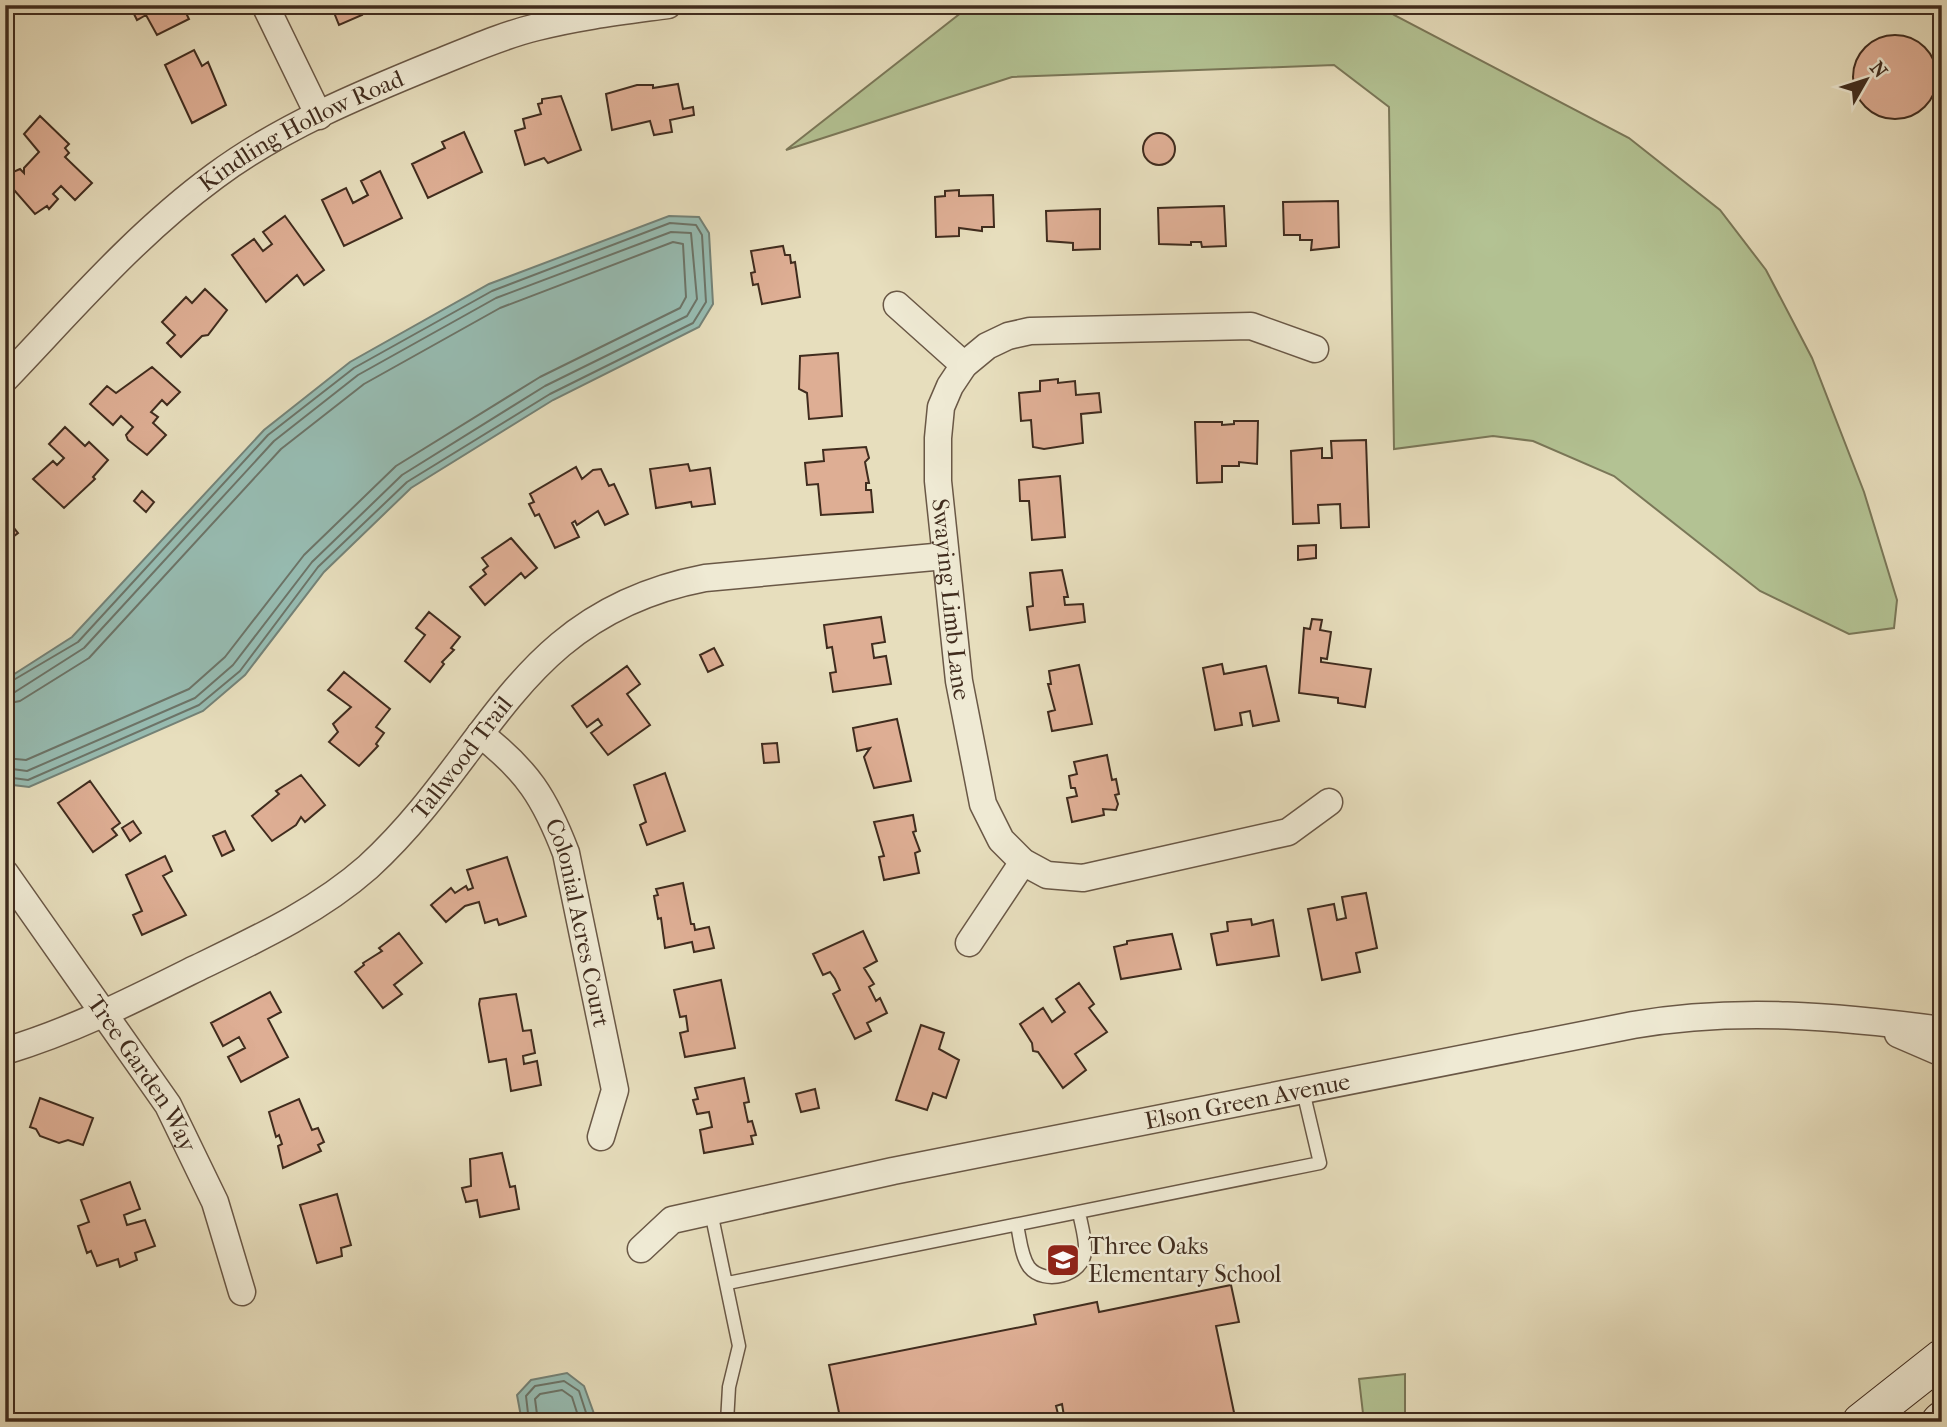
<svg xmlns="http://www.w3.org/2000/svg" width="1947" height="1427" font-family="'IM FELL French Canon',serif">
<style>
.green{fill:#b3c293;stroke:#7a7758;stroke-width:2}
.water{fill:#97bcb2;stroke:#748277;stroke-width:2}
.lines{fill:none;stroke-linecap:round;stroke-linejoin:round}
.shore{stroke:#6c7468;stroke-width:2}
.building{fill:#deae94;stroke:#402c1e;stroke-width:2}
.service-casing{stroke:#6a5846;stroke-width:15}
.minor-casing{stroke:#6a5846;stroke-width:29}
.secondary-casing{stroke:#402c1e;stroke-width:39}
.service{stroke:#efead4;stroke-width:12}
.minor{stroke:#efead4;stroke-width:26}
.secondary{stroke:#efead4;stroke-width:37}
.labels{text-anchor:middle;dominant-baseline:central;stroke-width:5;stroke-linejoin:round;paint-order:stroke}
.street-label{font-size:24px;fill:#402c1e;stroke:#efead4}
.poi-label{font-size:24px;fill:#402c1e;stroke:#efead4;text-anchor:start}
</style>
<rect width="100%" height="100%" fill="#e7debd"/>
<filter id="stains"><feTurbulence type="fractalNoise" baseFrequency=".00286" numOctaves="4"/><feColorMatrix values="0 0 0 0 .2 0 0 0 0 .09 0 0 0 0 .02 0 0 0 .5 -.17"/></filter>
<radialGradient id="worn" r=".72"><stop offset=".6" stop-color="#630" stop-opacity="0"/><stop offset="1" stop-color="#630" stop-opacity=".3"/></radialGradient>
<path class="green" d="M971,5H1382L1394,15L1629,138L1720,210L1766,270L1812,358L1864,492L1897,600L1894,628L1849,634L1760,591L1614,476L1533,441L1493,436L1394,449L1389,107L1334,65L1012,77L786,150Z
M1405,1374V1422H1364L1359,1379Z"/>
<path class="water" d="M669,216L699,217L709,233L713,304L699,327L553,400L411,488L324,572L245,675L203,711L29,787L5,784V680L72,637L264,430L350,362L489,284Z
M567,1373L584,1386L597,1422H522L517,1395L531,1380Z"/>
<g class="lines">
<path class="shore" d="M5,685L78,642L268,435L354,368L492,291L670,223L696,225L702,235L706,302L693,323L550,394L407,482L318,567L240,671L199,705L28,780L5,777
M5,694L15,692L84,648L274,441L358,375L496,298L671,232L691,233L697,299L687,316L545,386L402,475L312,562L233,665L195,698L27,771L5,768
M5,704L20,701L89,658L281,449L364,384L500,308L673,242L683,244L686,297L680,308L540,377L396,466L304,555L225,657L189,689L26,760L5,758
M529,1422L526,1396L535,1386L564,1381L579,1391L589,1422
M538,1422L535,1399L540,1394L562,1390L572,1397L580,1422"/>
</g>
<path class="building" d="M185,5L183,7L189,19L157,35L146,15L137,20L130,6Z
M331,5H358L362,15L339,25Z
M1853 77a42 42 0 1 1 84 0a42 42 0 1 1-84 0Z
M194,50L202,66L208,62L226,105L192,123L165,65Z
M678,84L683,109L693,107L694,115L670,120L672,132L654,135L650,121L612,130L606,94L637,85H653V88Z
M561,96L581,150L548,163L544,158L525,165L515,131L525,128L523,119L541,114L538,104L542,103V99Z
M40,116L69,144L65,148L69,153L65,157L92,183L75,200L61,186L53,194L58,199L49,209L47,206L35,214L7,182L13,172L20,169L24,173V168L39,152L24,134Z
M464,132L482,172L428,198L412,164L445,148L442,142Z
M1143 149a16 16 0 1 1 32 0a16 16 0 1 1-32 0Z
M380,171L402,218L344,246L322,200L346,188L353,203L368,195L361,181Z
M959,190V196L993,195L994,227H982V231L959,228V236L936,237L935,197L945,196V191Z
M1338,201L1339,247L1311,250L1312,240H1300V235H1284L1283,202Z
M1224,206L1226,246L1202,247L1201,242H1191V245L1159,244L1158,208Z
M1100,209V249L1073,250V243L1047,241L1046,211Z
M285,216L324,270L304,285L297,275L266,302L232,255L254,239L263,251L272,244L263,232Z
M783,246L785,255H790L791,263L795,262L800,297L762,304L758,284L753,285L751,273L755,272L751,251Z
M205,289L227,310L208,335L202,336L181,357L167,343L175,335L162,322L186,297L192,303Z
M838,353L842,416L809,419L807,393L799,389L800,356Z
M152,367L180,392L167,405L162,400L151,412L158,417L153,423L166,435L147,455L128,440L126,435L133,427L121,416L113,425L90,404L107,386L116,393Z
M1058,379V383L1075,381L1076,395L1099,393L1101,412L1081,414L1083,443L1044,449L1033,447L1031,420L1021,421L1019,393L1040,391V381Z
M1234,421H1258L1257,464L1239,462V466H1222V482L1197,483L1195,422H1222V425L1234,424Z
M65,427L85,446L89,442L108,460L93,477L95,479L64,508L33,479L53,461L57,465L64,458L49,444Z
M1366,440L1369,527L1341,528L1340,504L1318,505L1319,523L1293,524L1291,451L1322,448V458H1332L1331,441Z
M866,447L869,458L865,462L869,483H866V490H871L873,512L821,515L818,484L807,485L805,463L824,461L823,450Z
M688,464L690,471L710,468L715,504L692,507L691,502L656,508L650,469Z
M576,467L582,479L593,470L601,469L609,486L614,484L628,514L605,525L598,511L577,525L575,521L572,523L579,537L555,548L539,514L535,516L529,504L534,502L530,494Z
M1060,476L1065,537L1032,540L1029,501H1020L1019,480Z
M142,491L154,502L146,512L134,501Z
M5,517L18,533L5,543Z
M511,538L537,568L525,578L521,573L485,605L470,587L486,574L483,570L488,566L482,558Z
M1316,545V558L1298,560V546Z
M1062,570L1068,597H1064L1065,605L1083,604L1085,622L1030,630L1027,607L1033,606L1030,573Z
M429,612L460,637L451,648L454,650L442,662L444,664L430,682L405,661L425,635L416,628Z
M881,617L885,642L872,644L874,658L886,656L891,684L833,692L830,673L836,672L832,647L827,648L824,625Z
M1312,619L1322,620L1320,630L1331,632L1327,659L1321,658V662L1371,669L1365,707L1338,703V698L1299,693L1304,628L1310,629Z
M714,648L723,665L708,672L700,655Z
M1222,664L1224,674L1266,666L1279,721L1253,726L1250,711L1240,713L1242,725L1215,730L1203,668Z
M1079,665L1092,724L1052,731L1048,712L1055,710L1048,684H1051L1049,671Z
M627,666L640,684L627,694L650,725L608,755L591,733L602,725L598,719L587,727L572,706Z
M344,672L390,709L376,727L384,733L376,744L378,746L359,766L329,742L338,732L333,724L351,707L328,690Z
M897,719L911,781L874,788L864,757L870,748L857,751L853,728Z
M777,743L779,762L764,763L762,744Z
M1107,755L1112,780L1116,779L1119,794L1115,795L1118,804L1116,810L1103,809L1104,815L1072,822L1067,798L1077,796L1075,788H1071L1069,776L1077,774L1074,762Z
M665,773L685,831L647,845L640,825L646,822L634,785Z
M301,775L325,805L305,822L301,817L296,825L272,841L252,816L279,794L276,791Z
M90,781L120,823L112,829L117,835L93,852L58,803Z
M913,815L916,831L913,832L920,851L915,853L919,873L884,880L879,857L884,856L874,822Z
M133,821L141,833L130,841L122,828Z
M225,831L234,850L222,856L213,836Z
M165,856L172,871L163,876L186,915L142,935L133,915L142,911L126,875Z
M507,857L526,916L499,925L497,919L485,923L479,902L465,906L446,922L431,905L451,888L455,893L466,886L468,890L473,888L467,870Z
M683,883L691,924H694L695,930L709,927L714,948L694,952L692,942L665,948L661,918L658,919L654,896L658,895L656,889Z
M1366,893L1377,948L1356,953L1360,972L1322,980L1308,909L1334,904L1337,920L1346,918L1342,897Z
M1251,919L1252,925L1273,920L1279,956L1217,965L1211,934L1228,931L1227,922Z
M863,931L877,961L864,968L874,984L869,987L876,1001L880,998L887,1013L867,1023L871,1031L855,1039L833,994L840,990L835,979L830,972L823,975L813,954Z
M399,933L422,963L394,985L402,994L383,1008L355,972L364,965L363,963L382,951L379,948Z
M1172,934L1181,969L1121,979L1114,947L1127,944V941Z
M721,980L735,1048L685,1057L680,1033L688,1031L686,1016L680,1017L674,990Z
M1079,983L1094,1004L1089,1008L1107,1032L1075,1054L1086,1070L1063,1088L1038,1052L1033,1051L1032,1043L1020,1024L1043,1008L1052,1022L1065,1012L1056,999Z
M270,992L281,1012L268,1019L288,1057L241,1082L228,1057L245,1048L239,1037L223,1046L211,1023Z
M516,994L523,1031L531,1030L535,1053L523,1056L524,1064L537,1061L541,1085L511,1091L506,1059L489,1062L479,1004L480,999Z
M921,1025L944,1033L939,1049L959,1060L946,1098L933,1093L927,1110L896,1100Z
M744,1078L749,1102L744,1103L748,1122L752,1121L756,1135L751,1136L753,1144L704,1153L700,1130L712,1127L709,1112L697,1114L693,1100L698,1099L695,1088Z
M815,1089L819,1108L801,1112L796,1094Z
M40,1098L93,1118L83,1145L68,1140L59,1143L40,1136L36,1129L30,1127Z
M299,1099L312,1130L318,1128L324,1142L318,1145L321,1151L283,1168L278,1146L282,1144L279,1135L276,1137L269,1112Z
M502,1153L510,1187L515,1186L519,1209L480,1217L477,1200L466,1202L462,1188L471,1186L470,1159Z
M130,1182L140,1209L124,1215L127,1225L145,1220L155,1246L135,1253L137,1260L120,1267L118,1259L97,1266L91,1251L87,1253L78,1226L89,1222L81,1200Z
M337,1194L351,1245L341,1248L342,1256L317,1263L300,1205Z
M1231,1285L1239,1322L1216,1326L1236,1422H1065L1062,1404L1056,1406L1058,1414L1017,1422H1005L1004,1416L998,1417L999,1422H841L829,1365L1036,1324L1034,1315L1097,1302L1099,1312Z"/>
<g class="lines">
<g class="service-casing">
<path id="service" d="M711,1212L739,1346L729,1387L727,1422
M1017,1225C1020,1238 1021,1256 1029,1267C1044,1286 1084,1276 1085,1251C1086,1239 1081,1224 1079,1212
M728,1283L1320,1163L1303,1091"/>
</g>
<g class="minor-casing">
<g id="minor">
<path d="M265,5L319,116"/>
<path d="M897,305L964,365"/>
<path id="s1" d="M1315,349L1251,326L1030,331L1008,336L987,346L964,365L950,386L941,407L938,438V481L959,681L983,804L1001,840L1023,862L1047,875L1083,878L1288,832L1329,802"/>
<path id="s2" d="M5,379C72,309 136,234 215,176C281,127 361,94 437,63C470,50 503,35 537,27C580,16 624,11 668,5"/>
<path id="s3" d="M480,734C527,770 545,798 566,853L615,1090L601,1137"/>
<path id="s4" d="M5,873L168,1105L215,1202L242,1292"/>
<path d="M969,943L1023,862"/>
<path d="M1898,1034L1942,1053"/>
<path id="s5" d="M5,1051C72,1031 133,1000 195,969C255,940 317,912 368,867C491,754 517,614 705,578L945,556"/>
<path id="s6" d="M641,1249L672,1220L893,1171L1633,1025C1737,1007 1837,1016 1942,1030"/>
</g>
</g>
<g class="secondary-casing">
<path id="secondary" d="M1861,1422L1942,1358
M1940,1422L1942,1420"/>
</g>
<use href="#service" class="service"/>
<use href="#minor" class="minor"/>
<use href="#secondary" class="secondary"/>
</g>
<defs>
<g id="school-square" transform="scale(1.75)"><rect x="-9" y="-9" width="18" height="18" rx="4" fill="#8f2418" stroke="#efead4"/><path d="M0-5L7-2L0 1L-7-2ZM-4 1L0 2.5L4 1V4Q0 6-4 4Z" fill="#fff"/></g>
</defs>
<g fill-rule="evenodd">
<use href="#school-square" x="1063" y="1260"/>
</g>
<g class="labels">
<g class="street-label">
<text stroke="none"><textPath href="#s2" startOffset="390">Kindling Hollow Road</textPath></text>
<text stroke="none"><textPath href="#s1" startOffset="606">Swaying Limb Lane</textPath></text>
<text stroke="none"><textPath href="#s5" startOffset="553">Tallwood Trail</textPath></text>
<text stroke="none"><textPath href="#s3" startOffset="220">Colonial Acres Court</textPath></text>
<text stroke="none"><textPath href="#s4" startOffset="243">Tree Garden Way</textPath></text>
<text stroke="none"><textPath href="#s6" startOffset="630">Elson Green Avenue</textPath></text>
</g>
<g class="poi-label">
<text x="1088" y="1246">Three Oaks<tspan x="1088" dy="28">Elementary School</tspan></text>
</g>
</g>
<rect width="1947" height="1427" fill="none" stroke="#e7debd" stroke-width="28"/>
<rect x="7" y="7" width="1933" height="1413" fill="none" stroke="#402c1e" stroke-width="3.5"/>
<rect x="14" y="14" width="1919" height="1399" fill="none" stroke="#402c1e" stroke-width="2"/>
<g transform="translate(1866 80) rotate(51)" stroke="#efead4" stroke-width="5" paint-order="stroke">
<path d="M0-5L12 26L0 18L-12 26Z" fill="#402c1e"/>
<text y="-10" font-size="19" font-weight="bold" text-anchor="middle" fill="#402c1e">N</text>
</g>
<rect width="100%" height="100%" filter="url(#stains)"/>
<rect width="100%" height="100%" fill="url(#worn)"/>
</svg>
